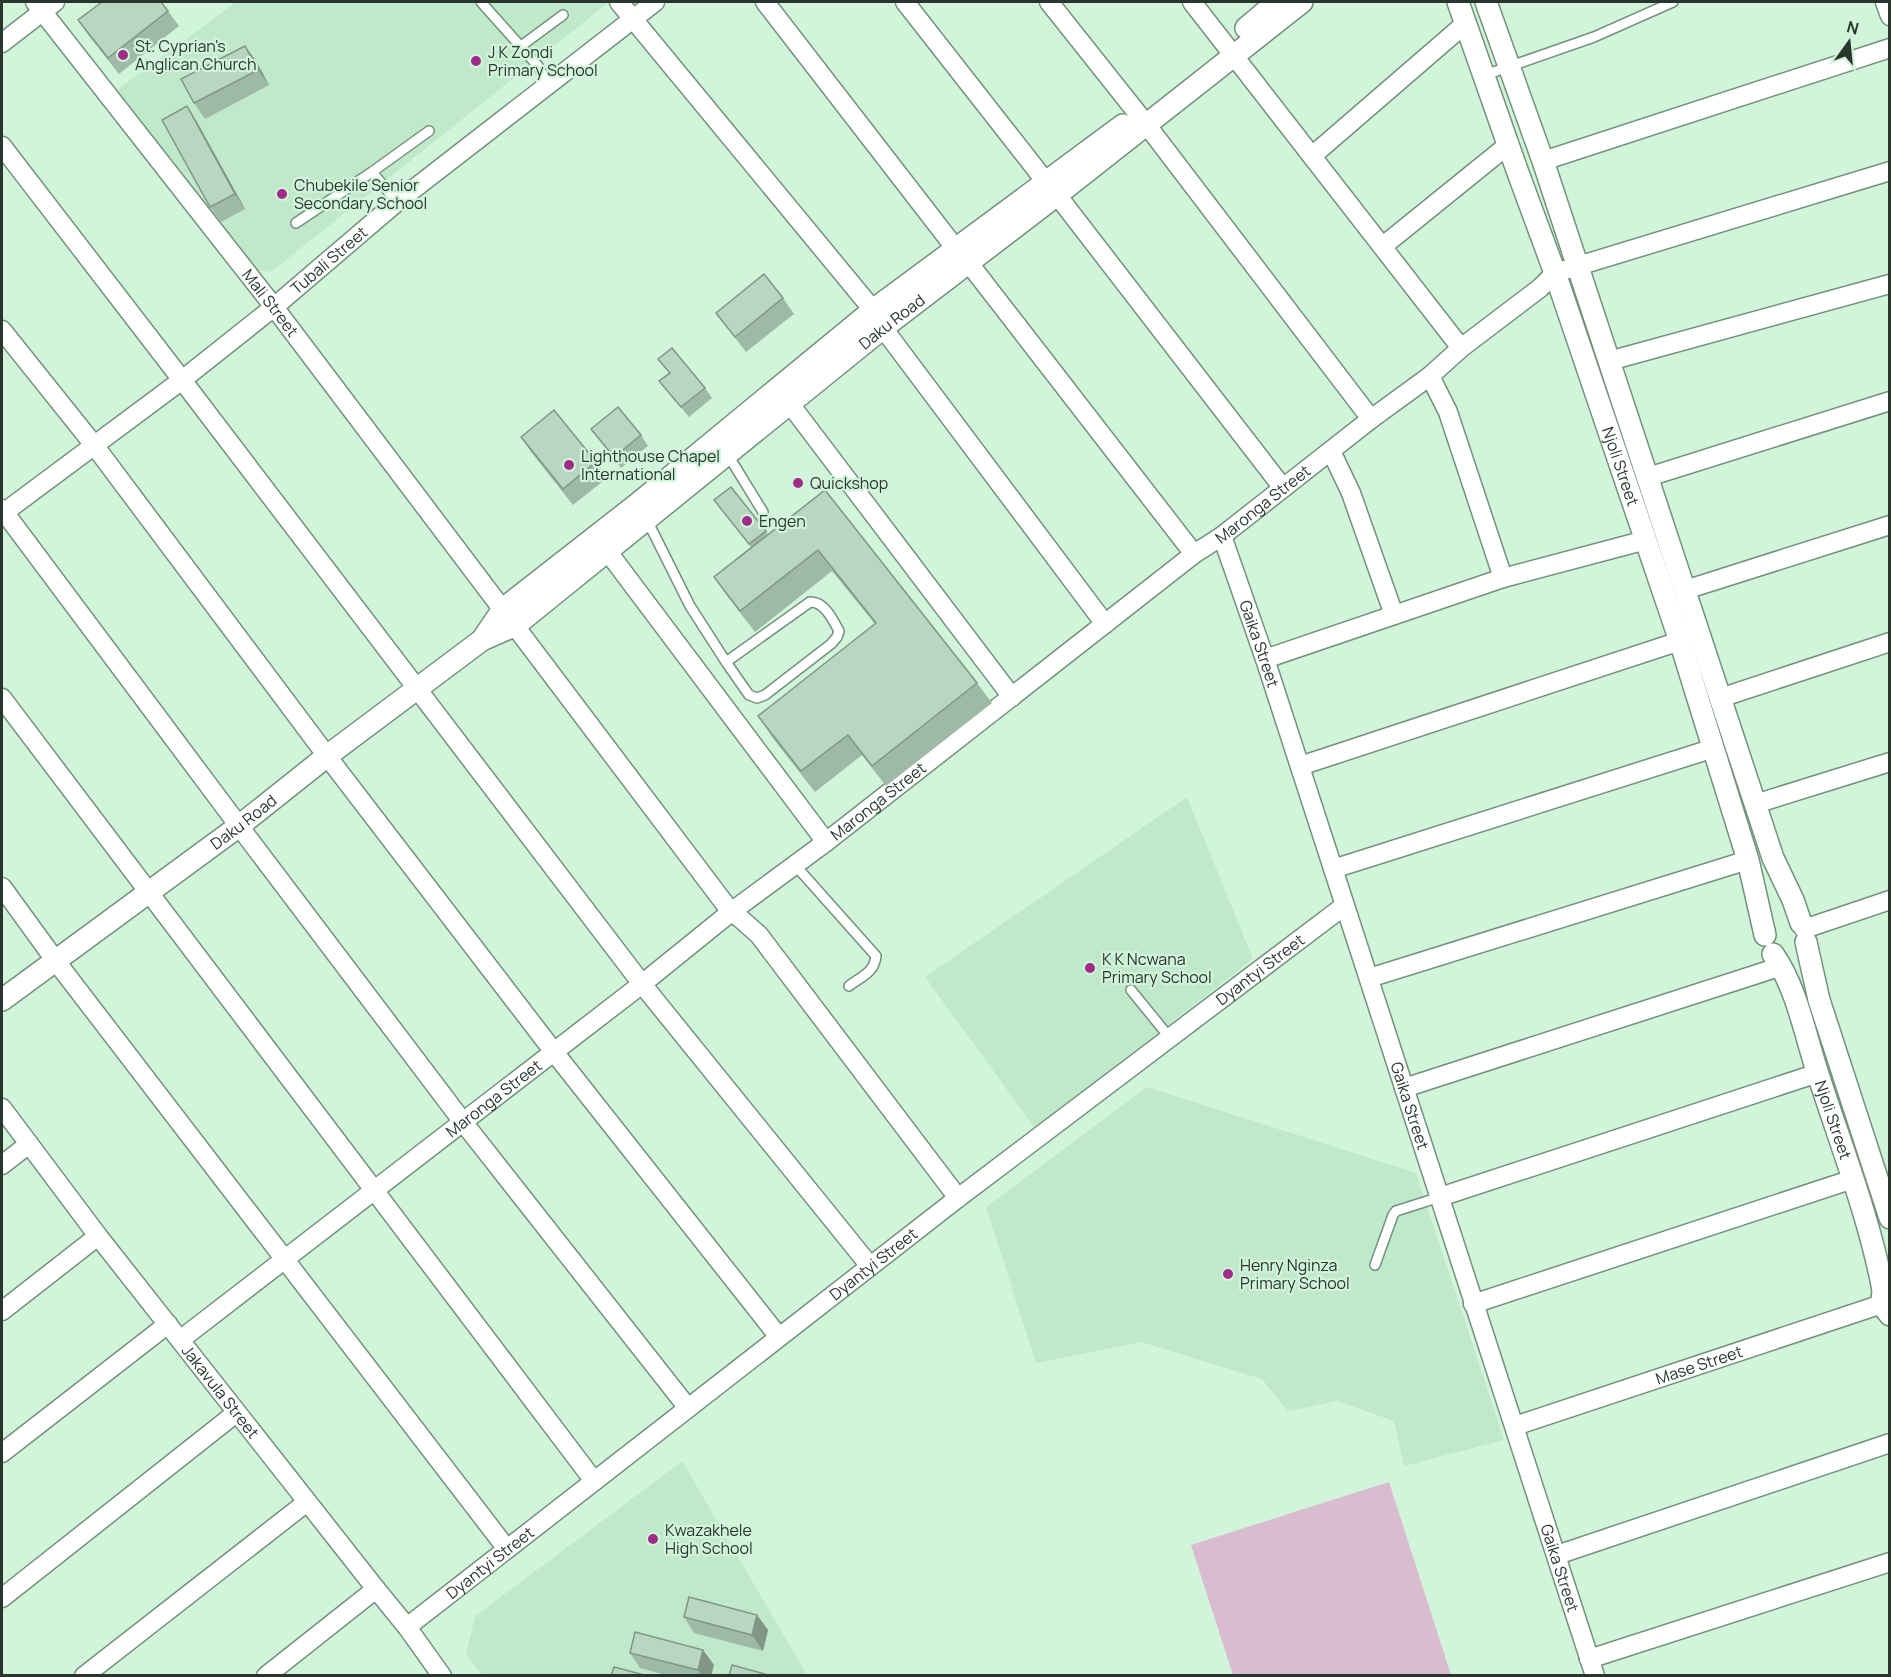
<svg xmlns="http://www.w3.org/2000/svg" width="1891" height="1677" font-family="Manrope,sans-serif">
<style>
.built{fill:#c0e9cb}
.green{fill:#d9bcd0}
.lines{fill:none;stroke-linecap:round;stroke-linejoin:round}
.service-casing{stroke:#72927b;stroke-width:12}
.minor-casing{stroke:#72927b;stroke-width:21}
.tertiary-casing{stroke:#72927b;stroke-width:24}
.service{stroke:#fff;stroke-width:9}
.minor{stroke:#fff;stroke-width:18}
.tertiary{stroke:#fff;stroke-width:21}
.wall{fill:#9eb9a5}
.shaded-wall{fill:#819686}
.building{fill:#b8d7c0;stroke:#819686;stroke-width:1.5}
.poi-dot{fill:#9f2c87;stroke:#d2f4db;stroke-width:2}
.labels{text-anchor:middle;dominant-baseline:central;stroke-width:4.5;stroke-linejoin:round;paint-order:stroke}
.poi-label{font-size:16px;fill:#29362d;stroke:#d2f4db;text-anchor:start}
.street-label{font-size:16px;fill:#29362d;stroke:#d2f4db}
</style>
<rect width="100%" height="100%" fill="#d2f4db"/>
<path class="built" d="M236,2H609L271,272L250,269L117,90Z
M1187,797L1253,959L1035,1128L925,977Z
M1147,1087L1416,1173L1504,1440L1404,1466L1394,1421L1337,1401L1288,1411L1262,1379L1141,1342L1036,1363L986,1207Z
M682,1461L807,1675H482L466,1654L475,1616Z"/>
<path class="green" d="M1389,1482L1451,1675H1233L1191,1545Z"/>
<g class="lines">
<g class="service-casing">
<path id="service" d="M481,2L538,66L549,84
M521,46L563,15
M1485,75L1594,37L1673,2
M372,172L397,202
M296,223L372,172L429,131
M728,455L763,512
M646,518L690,606L726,662L749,695L757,698L765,695L831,644L837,637L839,631C833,620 824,601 810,602L726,662
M795,865L876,956C874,973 862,976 849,986
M1131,990L1170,1038
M1375,1265L1393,1215L1396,1211L1440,1197"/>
</g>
<g class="minor-casing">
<g id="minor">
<path id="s1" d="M35,2L274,307L731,912L741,919L759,935L958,1198"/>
<path d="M619,2L873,310"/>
<path d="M765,2L956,249"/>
<path d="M905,2L1046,182"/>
<path d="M1049,2L1146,124L1371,419"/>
<path d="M1192,2L1461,348"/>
<path d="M1885,2L1890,16"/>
<path d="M2,43L55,2"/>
<path d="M2,146L182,380L642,984L870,1266"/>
<path d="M1312,156L1466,23"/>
<path d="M1543,161L1890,48"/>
<path d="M1057,195L1283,488"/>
<path d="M1383,246L1508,145"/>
<path d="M968,262L1194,554"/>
<path d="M883,328L1105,624"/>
<path d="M2,330L94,445L327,756L554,1052L779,1337"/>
<path d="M1609,361L1890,284"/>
<path d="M1430,376L1448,412L1503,578"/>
<path d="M790,404L1012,697"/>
<path d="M1331,451L1351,493L1394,615"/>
<path d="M1648,477L1890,401"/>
<path d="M2,509L239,826L463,1122L688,1408"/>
<path id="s2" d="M2,514L182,380L274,307L397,202L655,2"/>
<path id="s3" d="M1222,536L1265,659L1595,1676"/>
<path d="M608,552L826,842"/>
<path d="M1685,590L1890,525"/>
<path d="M1265,659L1503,578L1646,540"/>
<path d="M2,698L594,1481"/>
<path d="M1720,698L1890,642"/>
<path d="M1300,766L1680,641"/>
<path d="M1755,804L1890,762"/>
<path d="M1333,869L1714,748"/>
<path d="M2,887L55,960L507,1549"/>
<path d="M1804,929L1890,900"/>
<path d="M1369,978L1748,860"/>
<path d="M1404,1088L1782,966"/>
<path id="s4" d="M2,1108L98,1236L376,1589L407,1627L442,1676"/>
<path d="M2,1165L29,1144"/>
<path d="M1440,1197L1818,1073"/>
<path d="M1473,1304L1853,1179"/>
<path d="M2,1311L98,1236"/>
<path id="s5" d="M180,1340L642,984L731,912L826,842L1194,554L1222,536L1371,419L1430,376L1461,348L1540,288L1555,273L1890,171"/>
<path id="s6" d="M1515,1426L1882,1304"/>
<path d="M2,1453L168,1324"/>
<path d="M1557,1555L1890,1443"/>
<path d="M2,1598L236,1413"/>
<path id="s7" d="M407,1627L958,1198L1344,906"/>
<path d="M1589,1659L1890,1562"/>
<path d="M84,1676L307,1502"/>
<path d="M266,1676L376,1589"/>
</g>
</g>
<g class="tertiary-casing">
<g id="tertiary">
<path id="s8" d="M1458,2L1517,170L1555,273L1680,641L1748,860L1765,935"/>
<path d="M1486,2L1543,161L1773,858L1793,900L1801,923"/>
<path d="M1246,28L1277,2"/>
<path d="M482,640L503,609L636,505L873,310L1123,125"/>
<path d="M1806,942L1819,1000L1890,1218"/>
<path id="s9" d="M1773,954C1797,988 1805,1035 1818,1074C1841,1146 1869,1216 1883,1290"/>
<path id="s10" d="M2,1000L239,826L327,756L482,640L516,625L883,328L1057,195L1302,2"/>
<path d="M1890,1283C1879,1293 1880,1304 1890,1315"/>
</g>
</g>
<use href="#service" class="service"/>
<use href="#minor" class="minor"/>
<use href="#tertiary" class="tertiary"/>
</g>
<path class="wall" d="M168,11L179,26L119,74L89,36L78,20Z
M245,46L256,61L269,85L205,119L194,103Z
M187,106L197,122L245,209L221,222L210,207Z
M783,298L794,314L746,352L716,313Z
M658,359L705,388L712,398L689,417L667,391L659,381L669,373Z
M591,429L641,435L648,446L621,468Z
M521,437L596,462L607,478L573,505L531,452Z
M731,487L768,534L825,490L977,683L992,703L886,786L862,755L815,792L772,737L758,716L875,624L832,571L755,632L728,597L714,577L751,547L718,505Z
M757,1615L768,1630L763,1651L694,1633L684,1617Z
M703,1650L714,1665L711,1676H669L640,1668L630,1653Z"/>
<path class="shaded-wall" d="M245,46L256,61L269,85L258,70Z
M187,106L197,122L245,209L235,194Z
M757,1615L768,1630L763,1651L752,1635Z
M703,1650L714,1665L711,1676H701L698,1670Z"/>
<path class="building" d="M102,2H161L168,11L108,58L78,20Z
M245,46L258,70L194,103L181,79Z
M187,106L235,194L210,207L162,120Z
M764,274L783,298L735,337L716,313Z
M672,348L705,388L681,407L659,381L670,373L658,359Z
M618,407L641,435L614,457L591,429Z
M554,410L596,462L563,489L521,437Z
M731,487L766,531L749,544L714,500Z
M825,490L977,683L872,766L848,735L801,771L758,716L876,623L818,550L740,611L714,577Z
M689,1597L757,1615L752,1635L684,1617Z
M635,1632L703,1650L698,1670L630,1653Z
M732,1665L772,1676H729Z
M614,1667L648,1676H611Z"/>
<g class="poi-dot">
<circle cx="123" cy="55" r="6"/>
<circle cx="476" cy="61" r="6"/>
<circle cx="282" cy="194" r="6"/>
<circle cx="569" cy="465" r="6"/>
<circle cx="798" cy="483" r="6"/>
<circle cx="747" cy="521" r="6"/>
<circle cx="1090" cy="968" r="6"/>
<circle cx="1228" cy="1274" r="6"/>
<circle cx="653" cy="1539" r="6"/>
</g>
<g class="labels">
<g class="poi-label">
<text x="135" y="46">St. Cyprian's<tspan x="135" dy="18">Anglican Church</tspan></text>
<text x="488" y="52">J K Zondi<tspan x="488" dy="18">Primary School</tspan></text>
<text x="294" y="185">Chubekile Senior<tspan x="294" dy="18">Secondary School</tspan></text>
<text x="581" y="456">Lighthouse Chapel<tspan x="581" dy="18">International</tspan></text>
<text x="810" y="483">Quickshop</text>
<text x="759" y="521">Engen</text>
<text x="1102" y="959">K K Ncwana<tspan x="1102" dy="18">Primary School</tspan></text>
<text x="1240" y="1265">Henry Nginza<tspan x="1240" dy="18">Primary School</tspan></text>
<text x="665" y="1530">Kwazakhele<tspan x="665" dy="18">High School</tspan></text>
</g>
<g class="street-label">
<text stroke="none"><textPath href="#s2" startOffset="414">Tubali Street</textPath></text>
<text stroke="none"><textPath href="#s1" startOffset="382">Mali Street</textPath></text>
<text stroke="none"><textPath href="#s10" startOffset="1120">Daku Road</textPath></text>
<text stroke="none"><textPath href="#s8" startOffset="492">Njoli Street</textPath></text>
<text stroke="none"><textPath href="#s5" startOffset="1368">Maronga Street</textPath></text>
<text stroke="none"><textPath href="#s3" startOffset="114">Gaika Street</textPath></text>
<text stroke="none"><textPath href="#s5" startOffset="882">Maronga Street</textPath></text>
<text stroke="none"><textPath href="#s10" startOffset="300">Daku Road</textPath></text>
<text stroke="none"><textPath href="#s7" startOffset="1077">Dyantyi Street</textPath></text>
<text stroke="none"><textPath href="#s5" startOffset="396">Maronga Street</textPath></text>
<text stroke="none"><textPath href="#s3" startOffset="600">Gaika Street</textPath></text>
<text stroke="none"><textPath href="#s9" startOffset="177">Njoli Street</textPath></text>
<text stroke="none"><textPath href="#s7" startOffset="591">Dyantyi Street</textPath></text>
<text stroke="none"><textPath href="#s6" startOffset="194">Mase Street</textPath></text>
<text stroke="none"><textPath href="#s4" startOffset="358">Jakavula Street</textPath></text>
<text stroke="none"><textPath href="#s7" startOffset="105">Dyantyi Street</textPath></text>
<text stroke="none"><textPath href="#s3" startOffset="1086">Gaika Street</textPath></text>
</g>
</g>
<rect width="1891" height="1677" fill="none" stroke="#29362d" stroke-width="6"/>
<g transform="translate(1849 42) rotate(15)" stroke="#d2f4db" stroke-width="4.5" paint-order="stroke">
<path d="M0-4.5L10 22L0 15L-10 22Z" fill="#29362d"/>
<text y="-9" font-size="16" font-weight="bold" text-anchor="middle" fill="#29362d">N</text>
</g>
</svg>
